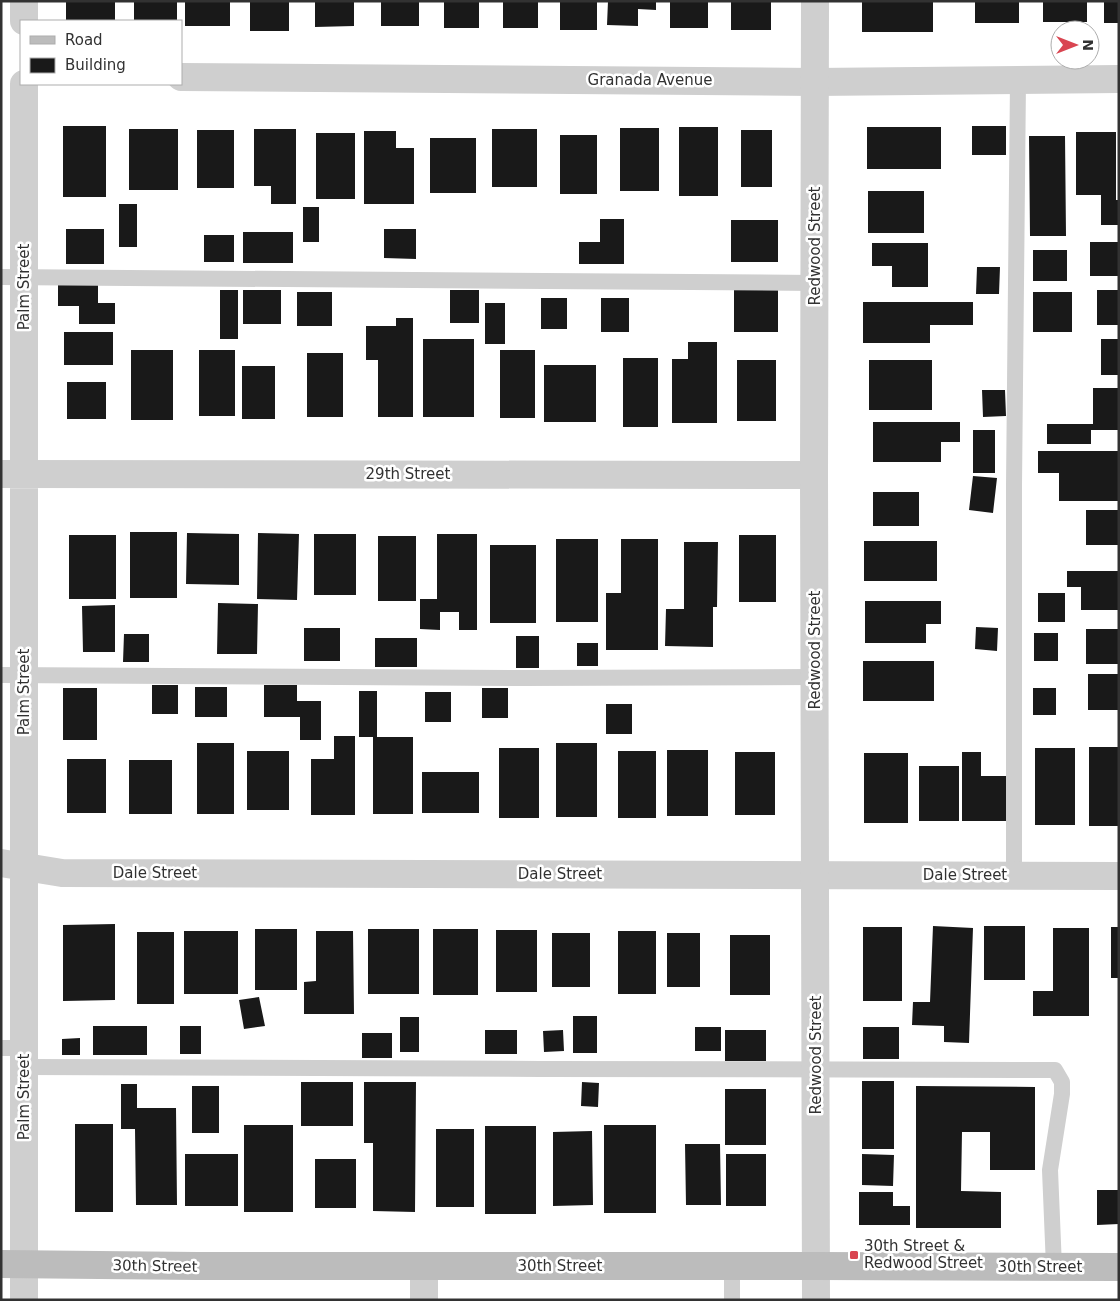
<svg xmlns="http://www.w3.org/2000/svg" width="1120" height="1301" font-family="'DejaVu Sans',sans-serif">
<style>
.building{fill:#191919}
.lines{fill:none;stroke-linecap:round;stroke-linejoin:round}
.service{stroke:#cfcfcf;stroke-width:16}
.minor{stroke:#cfcfcf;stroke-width:28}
.tertiary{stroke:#cfcfcf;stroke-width:28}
.secondary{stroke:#bcbcbc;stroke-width:28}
.poi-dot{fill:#d94551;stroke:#fff;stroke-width:2}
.labels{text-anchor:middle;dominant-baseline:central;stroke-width:5;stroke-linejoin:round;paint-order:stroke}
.street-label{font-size:15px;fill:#323232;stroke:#fff}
.poi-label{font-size:15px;fill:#323232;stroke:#fff;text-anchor:start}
</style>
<rect width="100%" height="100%" fill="#fff"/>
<path class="building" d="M66,1H115V21H66Z
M134,1H177V21H134Z
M185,1H230V26H185Z
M250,1H289V31H250Z
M315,1H354V26L315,27Z
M381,1H419V26H381Z
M444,1H479V28H444Z
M503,1H538V28H503Z
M560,1H597V30H560Z
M608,1H656V10L638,9V26L607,25Z
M670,1H708V28H670Z
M731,1H771V30H731Z
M862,1H933V32H862Z
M975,1H1019V23H975Z
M1043,1H1087V22H1043Z
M1104,1H1119V23H1104Z
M63,126H106V197H63Z
M972,126H1006V155H972Z
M679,127H718V196H679Z
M867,127H941V169H867Z
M620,128H659V191H620Z
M129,129H178V190H129Z
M254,129H296V204H271V186H254Z
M492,129H537V187H492Z
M197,130H234V188H197Z
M741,130H772V187H741Z
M364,131H396V148H414V204H364Z
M1076,132H1116V200H1119V225H1101V195H1076Z
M316,133H355V199H316Z
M560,135H597V194H560Z
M1029,136H1065L1066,236H1030Z
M430,138H476V193H430Z
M868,191H924V233H868Z
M119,204H137V247H119Z
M303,207H319V242H303Z
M600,219H624V264H579V242H600Z
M731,220H778V262H731Z
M66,229H104V264H66Z
M384,229H416V259L384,258Z
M243,232H293V263H243Z
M204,235H234V262H204Z
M1090,242H1119V276H1090Z
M872,243H928V287H892V266H872Z
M1033,250H1067V281H1033Z
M977,267H1000L999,294H976Z
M58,284H98V303H115V324H79V306H58Z
M734,287H778V332H734Z
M220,290H238V339H220Z
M243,290H281V324H243Z
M450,290H479V323H450Z
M1097,290H1119V325H1097Z
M297,292H332V326H297Z
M1033,292H1072V332H1033Z
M541,298H567V329H541Z
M601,298H629V332H601Z
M863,302H973V325H930V343H863Z
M485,303H505V344H485Z
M396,318H413V417H378V360H366V326H396Z
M64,332H113V365H64Z
M423,339H474V417H423Z
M1101,339H1119V375H1101Z
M688,342H717V423H672V359H688Z
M131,350H173V420H131Z
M199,350H235V416H199Z
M500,350H535V418H500Z
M307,353H343V417H307Z
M623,358H658V427H623Z
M737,360H776V421H737Z
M869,360H932V410H869Z
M544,365H596V422H544Z
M242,366H275V419H242Z
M67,382H106V419H67Z
M1093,388H1119V430H1091V444H1047V424H1093Z
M982,390H1005L1006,416L983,417Z
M873,422H960V442H941V462H873Z
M973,430H995V473H973Z
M1038,451H1119V501H1059V473H1038Z
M973,476L997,478L993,513L969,510Z
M873,492H919V526H873Z
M1086,510H1119V545H1086Z
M130,532H177V598H130Z
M187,533L239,534V585L186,584Z
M258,533L299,534L297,600L257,599Z
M314,534H356V595H314Z
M437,534H477V630H459V612H440V630L420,629V599H437Z
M69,535H116V599H69Z
M739,535H776V602H739Z
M378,536H416V601H378Z
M556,539H598V622H556Z
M621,539H658V650H606V593H621Z
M864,541H937V581H864Z
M684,542H718L717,607H713V647L665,646L666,609H684Z
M490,545H536V623H490Z
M1067,571H1119V610H1081V587H1067Z
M1038,593H1065V622H1038Z
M865,601H941V624H926V643H865Z
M218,603L258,604L257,654H217Z
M115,605V652H83L82,606Z
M976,627L998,628L997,651L975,649Z
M304,628H340V661H304Z
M1086,629H1119V664H1086Z
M1034,633H1058V661H1034Z
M124,634H149V662H123Z
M516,636H539V668H516Z
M375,638H417V667H375Z
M577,643H598V666H577Z
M863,661H934V701H863Z
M1088,674H1119V710H1088Z
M152,685H178V714H152Z
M264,685H297V701H321V740H300V717H264Z
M195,687H227V717H195Z
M63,688H97V740H63Z
M482,688H508V718H482Z
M1033,688H1056V715H1033Z
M359,691H377V737H413V814H373V737H359Z
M425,692H451V722H425Z
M606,704H632V734H606Z
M334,736H355V815H311V759H334Z
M197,743H234V814H197Z
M556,743H597V817H556Z
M1089,747H1119V826H1089Z
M499,748H539V818H499Z
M1035,748H1075V825H1035Z
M667,750H708V816H667Z
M247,751H289V810H247Z
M618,751H656V818H618Z
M735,752H775V815H735Z
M962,752H981V776H1006V821H962Z
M864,753H908V823H864Z
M67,759H106V813H67Z
M129,760H172V814H129Z
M919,766H959V821H919Z
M422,772H479V813H422Z
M115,924V1000L63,1001V925Z
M933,926L973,928L969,1043L944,1042V1026L912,1025L913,1002H930Z
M984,926H1025V980H984Z
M863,927H902V1001H863Z
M1111,927H1119V978H1111Z
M1053,928H1089V1016H1033V991H1053Z
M255,929H297V990H255Z
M368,929H419V994H368Z
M433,929H478V995H433Z
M496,930H537V992H496Z
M184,931H238V994H184Z
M316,931H353L354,1014H304V982L316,981Z
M618,931H656V994H618Z
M137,932H174V1004H137Z
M552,933H590V987H552Z
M667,933H700V987H667Z
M730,935H770V995H730Z
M259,997L265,1026L244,1029L239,1000Z
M573,1016H597V1053H573Z
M400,1017H419V1052H400Z
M93,1026H147V1055H93Z
M180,1026H201V1054H180Z
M695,1027H721V1051H695Z
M863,1027H899V1059H863Z
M485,1030H517V1054H485Z
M563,1030L564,1051L544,1052L543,1031Z
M725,1030H766V1061H725Z
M362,1033H392V1058H362Z
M80,1038V1055H62V1039Z
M862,1081H894V1149H862Z
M301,1082H353V1126H301Z
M364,1082H416L415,1212L373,1211V1143H364Z
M582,1082L599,1083L598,1107L581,1106Z
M121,1084H137V1108H176L177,1205H136L135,1129H121Z
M192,1086H219V1133H192Z
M916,1086L1035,1087V1170H990V1132H962L961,1191L1001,1192V1228H916Z
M725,1089H766V1145H725Z
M75,1124H113V1212H75Z
M244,1125H293V1212H244Z
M604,1125H656V1213H604Z
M485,1126H536V1214H485Z
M436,1129H474V1207H436Z
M592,1131L593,1205L553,1206V1132Z
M685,1144H720L721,1205H686Z
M185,1154H238V1206H185Z
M726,1154H766V1206H726Z
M862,1154L894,1155L893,1186L862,1185Z
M315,1159H356V1208H315Z
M1097,1190H1119V1224L1097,1225Z
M859,1192H893V1206H910V1225H859Z"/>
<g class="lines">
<path class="service" d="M1,277L815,283
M1,675L521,678L815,677
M1014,875V486L1018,80
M1,1048H24
M24,1067C368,1067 711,1071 1055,1070L1062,1082V1094L1050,1170L1054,1267
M732,1266V1300"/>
<path class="minor" d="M24,1V21
M181,77L815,82L1119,79
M24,84V1300
M1,474L814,475
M1,863L62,873L1119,876
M424,1266V1300"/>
<path class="tertiary" d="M815,1L814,475L816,1300"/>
<path class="secondary" d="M1,1264L197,1266H816L1119,1267"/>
</g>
<rect class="poi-dot" x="849" y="1250" width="10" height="10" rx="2.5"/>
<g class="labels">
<g class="street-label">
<text x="650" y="80">Granada Avenue</text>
<text transform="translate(815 246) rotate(-90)">Redwood Street</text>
<text transform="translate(24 287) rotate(-90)">Palm Street</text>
<text x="408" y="474">29th Street</text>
<text transform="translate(815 650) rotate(-90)">Redwood Street</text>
<text transform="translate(24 692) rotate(-90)">Palm Street</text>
<text x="155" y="873">Dale Street</text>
<text x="560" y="874">Dale Street</text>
<text x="965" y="875">Dale Street</text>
<text transform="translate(816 1055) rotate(-90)">Redwood Street</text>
<text transform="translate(24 1097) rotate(-90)">Palm Street</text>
<text transform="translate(155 1266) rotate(1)">30th Street</text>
<text x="560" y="1266">30th Street</text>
<text x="1040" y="1267">30th Street</text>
</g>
<g class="poi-label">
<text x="864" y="1246">30th Street &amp;<tspan x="864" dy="17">Redwood Street</tspan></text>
</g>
</g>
<rect width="1120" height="1301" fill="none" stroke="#323232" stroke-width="5"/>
<rect x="20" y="20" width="162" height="65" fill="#ffffff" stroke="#adadad"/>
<rect x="30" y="36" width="25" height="8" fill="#bcbcbc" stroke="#adadad"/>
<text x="65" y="45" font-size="15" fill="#323232">Road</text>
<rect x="30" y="58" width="25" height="15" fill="#191919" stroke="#adadad"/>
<text x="65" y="70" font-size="15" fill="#323232">Building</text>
<g transform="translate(1075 45) rotate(90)"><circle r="24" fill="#ffffff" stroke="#adadad"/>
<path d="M0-4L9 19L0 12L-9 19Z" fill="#d94551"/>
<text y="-8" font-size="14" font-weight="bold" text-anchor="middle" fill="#323232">N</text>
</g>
</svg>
